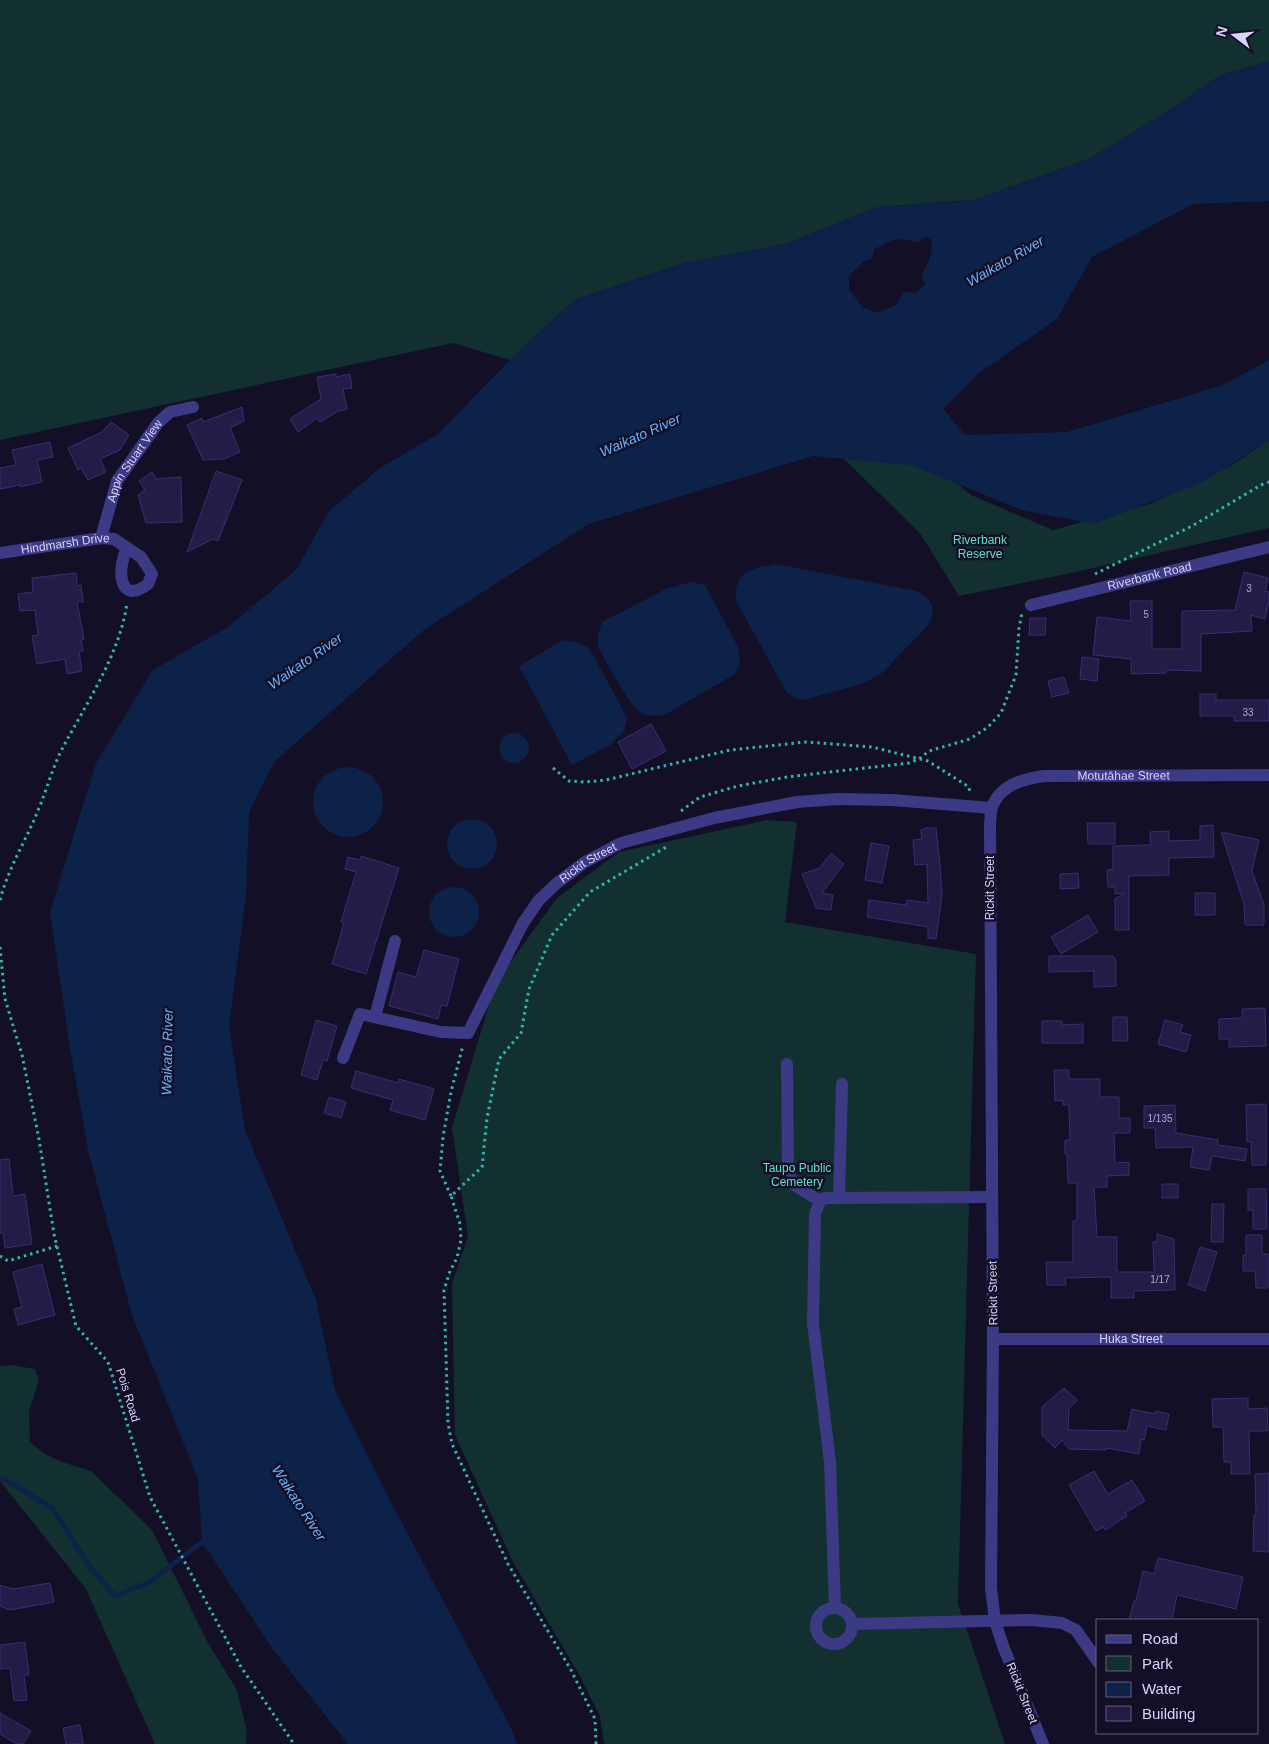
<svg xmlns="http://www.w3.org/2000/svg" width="1269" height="1744" font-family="Helvetica,sans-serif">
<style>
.green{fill:#12302f}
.water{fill:#0c2248;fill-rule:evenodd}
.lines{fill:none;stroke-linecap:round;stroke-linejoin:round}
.stream{stroke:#0c2248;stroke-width:5}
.building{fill:#241b47;stroke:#3b2d73}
.path{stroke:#2fb8b0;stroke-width:3;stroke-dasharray:2.5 4;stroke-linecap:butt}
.minor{stroke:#3d3a85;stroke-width:12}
.labels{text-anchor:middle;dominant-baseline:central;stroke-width:5;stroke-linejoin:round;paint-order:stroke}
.number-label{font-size:10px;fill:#aca6d1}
.street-label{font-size:12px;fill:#d9d4ff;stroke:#130f26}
.park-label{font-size:12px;fill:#5fe0c0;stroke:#130f26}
.water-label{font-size:14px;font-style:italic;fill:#62b6ff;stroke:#130f26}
</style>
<rect width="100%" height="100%" fill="#130f26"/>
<path class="green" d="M0,0H1269V61L1219,76L1157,118L1089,159L974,200L878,207L786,244L684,263L574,300L510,360L453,343L0,440Z
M1269,440V528L1071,573L959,596L920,533L842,457L936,466L971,495L1053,530L1150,504L1232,465Z
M767,820L797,822L785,922L976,954L958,1604L1005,1744H604L600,1716L580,1676L513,1562L455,1435L452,1284L468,1236L452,1128L496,982L557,898L619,852Z
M11,1365L35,1369L39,1381L29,1410L30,1442L45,1454L62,1462L91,1471L152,1530L208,1643L237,1690L247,1732L246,1744H155L86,1589L0,1481V1366Z"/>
<path class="water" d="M1269,61V201L1193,204L1092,257L1057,319L979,373L943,409L965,435L1067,432L1223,385L1269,360V440L1205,481L1094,524L1022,510L911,465L813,456L589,524L425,629L274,762L249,812L246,895L229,1026L245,1130L316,1300L335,1390L393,1506L512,1730L517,1744H348L274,1651L202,1542L198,1479L132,1315L88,1150L69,1042L50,912L96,763L153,670L228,627L296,570L329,511L380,468L438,434L510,360L574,300L684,263L786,244L878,207L974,200L1089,159L1157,118L1219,76ZM926,236L931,240C932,257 930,261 921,275L925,284L916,293L904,292L896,305L878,313L862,307L849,289V276L864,261L871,259L875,248C882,247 884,244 890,241C899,238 910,240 919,242Z
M776,564L916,591C952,609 922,632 904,650C896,658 888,669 879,675C861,687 834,691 813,697C803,702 797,699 787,693L736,601C734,570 751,569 776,564Z
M692,582L705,585L738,647L740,662L735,674L666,714C656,717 645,717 636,709C631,704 599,652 598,645C596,637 600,630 602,622L668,588Z
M563,640L576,642L587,646L595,658L627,718L624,731L610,745L572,765L519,666Z
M499 748a15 15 0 1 1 30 0a15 15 0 1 1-30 0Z
M313 802a35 35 0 1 1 70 0a35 35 0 1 1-70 0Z
M447 844a25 25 0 1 1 50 0a25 25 0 1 1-50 0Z
M429 912a25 25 0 1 1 50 0a25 25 0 1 1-50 0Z"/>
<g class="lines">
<path class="stream" d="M0,1480L3,1478L52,1508L90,1567L115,1596L148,1583L202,1542"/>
</g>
<path class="building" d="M336,374V377L350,374L352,388L343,389L347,409L338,411L320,422L317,418L298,432L290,419L321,399L317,377Z
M242,407L244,421L230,428L240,452L224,459L203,460L187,425L202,418L203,422Z
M111,422L129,435L120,450L100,459L106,472L88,480L81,468L78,470L68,448L102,432Z
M50,442L53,457L37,460L42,482L20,487V485L0,489V468L16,465L12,450Z
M216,471L242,480L218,541L213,539L187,552Z
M152,472L156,479L181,477L182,522L146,523L138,495L145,490L139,481Z
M1244,572L1268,578L1265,591L1269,592V601L1265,619L1251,615L1252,631L1201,634V671L1166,670V673L1131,674V659L1093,655L1097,617L1131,621L1130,601H1152V649H1182V611L1235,610Z
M76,573L77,586L81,585L83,602H77L84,639L81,640L83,651H79L82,671L67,674L65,659L37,664L32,636L38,635L35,610L20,611L18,594L33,592L32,578Z
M1030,618H1046L1045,635H1029Z
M1082,657L1099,659L1097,681L1080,679Z
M1064,677L1069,693L1052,697L1048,681Z
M1200,694H1216V700H1269V721H1234V716H1200Z
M651,724L666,751L632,769L618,742Z
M1087,823H1115V844H1088Z
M1213,825L1214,857L1169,858V875L1129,876V930H1115V899L1125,893L1115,894V887H1108L1107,870L1113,869V846L1151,845L1150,832L1169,831V841L1200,840V826Z
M926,828H936L940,865L942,895L936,939L928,938V927L867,917L869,900L906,905L907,900L928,903L927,864L915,865L913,840L922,839L921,830Z
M1221,832L1259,840L1252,871L1264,905V925H1245L1244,904Z
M871,843L889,846L882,883L865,880Z
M831,853L844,864L822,893L833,895L831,910L816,908L802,874L820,868Z
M361,856L399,868L366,974L332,964L344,923L341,922L356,872L345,869L348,857L360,860Z
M1078,873L1079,888L1060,889V874Z
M1195,893H1215V915H1195Z
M1088,915L1098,932L1061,954L1051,937Z
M424,950L459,959L447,1006L441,1005L438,1019L389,1006L398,972L416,977Z
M1049,956H1113L1116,961V986L1094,987V971L1049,972Z
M1265,1008L1266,1046L1229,1047V1039H1219V1019L1242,1018V1009Z
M1113,1017H1127L1128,1041H1113Z
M316,1020L337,1026L327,1061L323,1060L317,1080L301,1075Z
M1165,1020L1183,1025L1180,1032L1191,1035L1186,1052L1158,1044Z
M1042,1021H1062V1025L1083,1024V1043H1042Z
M1054,1070H1069V1079H1100V1097H1119V1118H1130V1133H1114L1115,1163L1129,1162V1175L1107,1176V1187H1094L1097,1237H1117V1272H1154L1153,1242H1157V1234L1174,1239L1175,1290L1134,1291V1298H1111V1277L1065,1278L1066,1285H1047L1046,1262H1073V1221H1077V1183H1068L1067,1154H1065V1140H1070L1069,1105H1063V1100L1055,1101Z
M356,1071L398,1083L399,1079L434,1089L425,1120L390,1110L393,1100L351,1088Z
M329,1097L346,1102L341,1118L324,1113Z
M1266,1104V1165H1252L1251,1142H1247L1246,1105Z
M1175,1105L1176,1133L1218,1140V1145L1247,1149L1245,1161L1212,1156L1209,1170L1190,1167L1193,1147L1156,1148L1155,1128H1144V1106Z
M9,1159L13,1196L25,1194L32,1244L5,1248L3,1233H0V1160Z
M1162,1184H1178V1198H1162Z
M1248,1189H1266L1267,1229H1253V1210H1248Z
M1212,1204H1224L1223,1242H1211Z
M1246,1235H1262V1254H1268V1288H1256L1255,1271H1243V1255H1246Z
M1200,1247L1217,1252L1205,1291L1188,1285Z
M42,1264L55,1315L18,1325L14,1309L22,1307L13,1272Z
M1064,1388L1077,1400L1069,1409L1068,1430L1127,1431L1132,1409L1155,1414V1411L1169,1414L1166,1430L1147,1426L1144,1440L1141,1439L1139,1454L1106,1448V1450L1069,1449L1062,1440L1055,1448L1042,1435V1407Z
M1248,1398V1409L1267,1408L1268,1431H1249L1250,1474H1231V1462H1224L1223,1427H1213L1212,1399Z
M1094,1471L1108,1494L1132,1480L1145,1501L1125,1513L1127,1516L1105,1530L1103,1527L1096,1531L1069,1485Z
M1269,1473V1552L1253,1551L1254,1515H1256L1255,1474Z
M1158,1558L1243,1577L1236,1609L1177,1595L1172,1620H1129L1134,1601H1136L1143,1571L1154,1574Z
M50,1583L54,1602L10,1610L0,1606V1585L13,1589Z
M25,1642L29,1675H24L27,1700L14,1701L10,1668L0,1669V1645Z
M0,1713L31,1731L23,1744H17L0,1734Z
M80,1725L83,1744H66L63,1728Z"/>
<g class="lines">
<path class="path" d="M1095,574L1192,526L1261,485L1269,482
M553,768L569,781L585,782L606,780L730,750L806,742L872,747L928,761L969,787L970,794
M681,811L700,797L738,786L787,777L909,763L919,759L929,751L970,739L988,727L1001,713L1016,675L1019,628L1022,613
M0,900C8,869 25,842 37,813C46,792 52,769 62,749C86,704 120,654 127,603
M0,947L5,999L22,1055L39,1139L54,1234L76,1326L108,1362L150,1497L241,1667L294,1744
M451,1196L440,1171L443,1137L451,1092L463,1045
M0,1256L8,1261L57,1246
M596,1744L595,1719L571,1670L508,1564L452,1444L448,1423L444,1290L450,1271L457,1258L461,1240L460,1224L451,1196L482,1167L487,1118L499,1059L521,1033L529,989L552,935L590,892L668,846"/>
<g class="minor">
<path id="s1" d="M101,538L117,481L158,423L170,412L193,407"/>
<path id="s2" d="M0,553L101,538L114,539L141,557L152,574L148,584C118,607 117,567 127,549"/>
<path id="s3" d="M1031,605L1269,547"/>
<path d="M375,1017L395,941"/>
<path id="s4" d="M343,1058L360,1014L441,1032L468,1033L523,923L539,900L557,883L585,862L621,843L714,818L797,802L838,799L892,800L992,808"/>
<path d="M787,1064L788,1174L793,1184L820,1201"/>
<path d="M839,1197L842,1084"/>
<path id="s5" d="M993,1339H1269"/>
<path d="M835,1607L830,1462L813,1323L815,1214L820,1201L825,1198L992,1197"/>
<circle cx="834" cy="1626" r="18"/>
<path d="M853,1624L1032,1620L1062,1623L1076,1630L1098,1662"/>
<path id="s6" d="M1043,1744L1003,1646L995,1621L991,1588L993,1339L990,823C991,819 990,812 992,807C1000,785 1023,779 1044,776L1269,775"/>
</g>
</g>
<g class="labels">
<g class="number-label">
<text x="1249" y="588">3</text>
<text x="1146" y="614">5</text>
<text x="1248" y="712">33</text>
<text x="1160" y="1118">1/135</text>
<text x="1160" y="1279">1/17</text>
</g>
<g class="street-label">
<text stroke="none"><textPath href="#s1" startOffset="85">Appin Stuart View</textPath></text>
<text stroke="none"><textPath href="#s2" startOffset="66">Hindmarsh Drive</textPath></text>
<text stroke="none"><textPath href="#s3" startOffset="122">Riverbank Road</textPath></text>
<text stroke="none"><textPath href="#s6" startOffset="1090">Motutāhae Street</textPath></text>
<text stroke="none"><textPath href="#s4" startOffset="370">Rickit Street</textPath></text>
<text transform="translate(990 888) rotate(-90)">Rickit Street</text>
<text transform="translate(993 1293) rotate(-91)">Rickit Street</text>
<text stroke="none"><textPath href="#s5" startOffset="138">Huka Street</textPath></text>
<text transform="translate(128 1395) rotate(73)">Pois Road</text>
<text transform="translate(1022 1693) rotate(68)">Rickit Street</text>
</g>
<g class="park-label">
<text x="980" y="540">Riverbank<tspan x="980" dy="14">Reserve</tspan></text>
<text x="797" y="1168">Taupo Public<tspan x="797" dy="14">Cemetery</tspan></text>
</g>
<g class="water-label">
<text transform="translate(1005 261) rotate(-30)">Waikato River</text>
<text transform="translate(640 435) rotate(-24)">Waikato River</text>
<text transform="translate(305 661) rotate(-35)">Waikato River</text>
<text transform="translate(167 1052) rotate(-89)">Waikato River</text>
<text transform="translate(299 1503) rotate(57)">Waikato River</text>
</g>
</g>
<rect x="1096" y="1619" width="162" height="115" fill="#130f26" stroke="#625e7d"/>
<rect x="1106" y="1635" width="25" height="8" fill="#3d3a85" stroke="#625e7d"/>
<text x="1142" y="1644" font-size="15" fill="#d9d4ff">Road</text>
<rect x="1106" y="1656" width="25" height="15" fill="#12302f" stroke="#625e7d"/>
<text x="1142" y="1669" font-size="15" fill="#d9d4ff">Park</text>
<rect x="1106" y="1682" width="25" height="15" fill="#0c2248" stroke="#625e7d"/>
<text x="1142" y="1694" font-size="15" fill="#d9d4ff">Water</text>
<rect x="1106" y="1706" width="25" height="15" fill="#241b47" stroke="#625e7d"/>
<text x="1142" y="1719" font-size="15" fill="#d9d4ff">Building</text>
<g transform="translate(1234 35) rotate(286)" stroke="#130f26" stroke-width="4" paint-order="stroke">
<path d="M0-4L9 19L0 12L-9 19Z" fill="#d9d4ff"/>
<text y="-8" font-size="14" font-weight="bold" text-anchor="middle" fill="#d9d4ff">N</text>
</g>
</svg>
